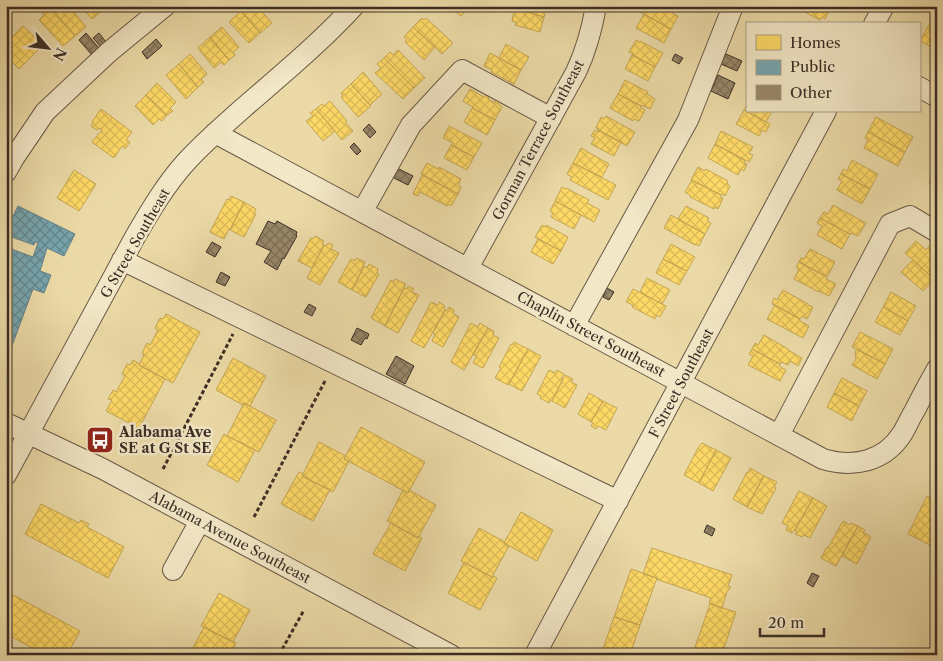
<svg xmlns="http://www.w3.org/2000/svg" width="943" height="661" font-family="'Libre Caslon Text',serif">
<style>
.homes{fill:url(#homes-cross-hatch);stroke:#c4a653}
.public{fill:url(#public-cross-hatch);stroke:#658186}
.building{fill:url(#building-cross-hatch);stroke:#3c2e26}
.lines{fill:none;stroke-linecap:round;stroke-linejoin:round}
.minor-casing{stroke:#685946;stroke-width:22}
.path{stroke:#3c2e26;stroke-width:3;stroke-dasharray:4 2.5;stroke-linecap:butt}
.minor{stroke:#f2e7c6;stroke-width:20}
.labels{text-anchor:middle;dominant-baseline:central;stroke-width:5;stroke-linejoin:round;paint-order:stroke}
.street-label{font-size:14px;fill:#3c2e26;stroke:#f2e7c6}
.poi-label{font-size:14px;font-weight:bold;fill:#3c2e26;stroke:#f2e7c6;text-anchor:start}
</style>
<defs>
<pattern id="homes-cross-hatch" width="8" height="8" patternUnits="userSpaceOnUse" patternTransform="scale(1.25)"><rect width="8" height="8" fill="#ffd966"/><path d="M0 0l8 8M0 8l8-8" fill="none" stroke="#dbbb58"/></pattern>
<pattern id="public-cross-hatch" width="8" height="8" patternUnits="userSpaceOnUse" patternTransform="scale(1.25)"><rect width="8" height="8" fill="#76a5af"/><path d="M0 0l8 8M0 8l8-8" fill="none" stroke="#62878e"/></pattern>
<pattern id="building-cross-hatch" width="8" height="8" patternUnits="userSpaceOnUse" patternTransform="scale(1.25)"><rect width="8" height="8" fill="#978769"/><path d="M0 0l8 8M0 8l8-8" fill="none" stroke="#7c6f56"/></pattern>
</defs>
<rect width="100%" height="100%" fill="#ebdaa7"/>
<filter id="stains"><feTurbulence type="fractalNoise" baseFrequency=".004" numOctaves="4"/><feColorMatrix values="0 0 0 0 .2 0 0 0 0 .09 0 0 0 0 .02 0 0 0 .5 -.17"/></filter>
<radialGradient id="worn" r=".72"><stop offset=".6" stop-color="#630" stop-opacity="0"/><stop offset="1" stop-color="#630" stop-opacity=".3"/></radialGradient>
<path class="homes" d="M55,6H69L86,27L75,36L52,9Z
M81,6H103L105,8L92,19Z
M239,6H257L272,23L260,33L241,11L242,10Z
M449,6H469L461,16Z
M516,6H547L544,17L520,10V9L516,8Z
M642,6H663L674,12L673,14L678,16L671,29L640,12Z
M798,6H829L831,7L825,19L822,17L820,20L797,8Z
M48,7L50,10L52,9L75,36L63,46L39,20L44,15L41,12Z
M520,10L544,17L540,32L515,25L516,22L512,21L514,11H515L519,12Z
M937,10V45L935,49L920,41Z
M241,11L260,33L249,43L229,22Z
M644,14L671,29L664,43L636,28Z
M422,18L424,20L426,18L453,43L442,54L413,27Z
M23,26L43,45L19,69L6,56V43L9,41L6,38L9,35L12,37Z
M222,27L239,47L233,52L235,55L229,60L210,37Z
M413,27L435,47L424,60L405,42L407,40L404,37Z
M210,37L229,60L224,65L221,62L214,68L198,48Z
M636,40L640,42V41L663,53L655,67L632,55L633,54L629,52Z
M506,44L529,57L521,70L499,58Z
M398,50L425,78L414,88L384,58L390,52L393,55Z
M490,53L521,70L514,84L491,72L492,70L484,66Z
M190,54L207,74L201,79L204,82L198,87L179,64Z
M632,55L655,67L648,81L625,69Z
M384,58L414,88L403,99L375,73L381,68L377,64Z
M179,64L198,87L186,99L166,75Z
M363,72L382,94L370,105L351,84Z
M625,80L648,92L647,94L655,99L650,109L641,105V106L618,94Z
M157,83L176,102L170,108L173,111L167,115L146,95Z
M351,84L371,106L358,117L341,97L343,95L341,93Z
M470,89L484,97L486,94L489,96L488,99L495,103L496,100L500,102L498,104L502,107L495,120L472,108L473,107L463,101Z
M618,94L641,106L640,107L645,110L639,121L634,119L633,121L610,108Z
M146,95L167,115L162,121L159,119L153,125L135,106Z
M330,101L347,121L345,122L353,131L342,140L316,109L322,104L324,106Z
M747,104V111H772L766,122L744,110Z
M472,108L495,120L487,135L464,122Z
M101,109L132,132L126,140L130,142L125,149L122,146L114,158L92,142L102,130L99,128L97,130L91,126L93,123L92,122Z
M316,109L335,131L323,141L306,121L313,116L310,113Z
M744,110L770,124L766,132L762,130L759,136L736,124Z
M606,116L635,132L627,146L598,130L599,129L596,128L601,117L604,119Z
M876,117L913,137L905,152L868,132Z
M449,126L482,143L474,157L451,145L453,143L443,138Z
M595,130L598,132V130L621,142L614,156L591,144L595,138L591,136Z
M721,131L753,147L749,154L753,155L749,162L715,144Z
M868,132L905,152L898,166L864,148L868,140L865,138Z
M715,144L745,161L744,163L747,164L744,171L741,169L738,175L708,158Z
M451,145L474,157L467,170L444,158Z
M581,148L609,164L602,177L573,163Z
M852,160L878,174L870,189L841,174L843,169L847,171Z
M427,163L438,169L439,167L461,179L458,185L461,187L458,194L421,174Z
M573,163L616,185L608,200L570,180L572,177L567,174Z
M698,167L705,171L706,169L728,181L727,184L730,186L725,196L721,194V195L691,180Z
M74,170L96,184L79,211L57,198Z
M937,172V188L929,182Z
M841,174L870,189L862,204L837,190L842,181L838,179Z
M422,175L458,194L451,206L448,204L447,206L420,192L418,196L413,194Z
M692,180L721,195L720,197L723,198L718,209L715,207L714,209L690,197L691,196L685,192Z
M562,187L565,189L566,188L589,200L587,203L600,210L594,222L555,201Z
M231,196L244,202L230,230L229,229L224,239L210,232L227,199L229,200Z
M555,201L581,215L574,229L551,217L553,213L550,211Z
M244,202L256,209L254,213L256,214L244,237L230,230Z
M833,205L866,223L858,236L851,233L850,234L820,218L824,212L828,214Z
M686,206L709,218L707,221L711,223L705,234L678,219Z
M671,215L705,234L699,246L695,244V245L664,228Z
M820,218L850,234L842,249L817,235L822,226L817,223Z
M542,225L545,227L546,225L568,237L561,251L535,237Z
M315,236L324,241L322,244L324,245L312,268L298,261L311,238L313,239Z
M538,239L561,251L553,264L531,252Z
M934,240L937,242V276L934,279L905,253L916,241L926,250Z
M328,243L333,245L331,249L339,253L320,285L307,278L324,245L326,246Z
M671,244L695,257L687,271L663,259Z
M810,249L835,262L827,277L799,262L801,258L804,259Z
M356,258L365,262L363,266H364L352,290L338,282L351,259L355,261Z
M663,259L687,271L679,285L656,273Z
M913,260L934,279L923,291L901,272Z
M799,262L827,277L826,279L836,284L829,296L819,291V292L794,279L799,269L796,267Z
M369,264L378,269L377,273L379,274L366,297L352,290L364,266L367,268Z
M647,278L670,290L662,304L640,292Z
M395,279L406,284L385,326L371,318L391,280L394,282Z
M408,286L414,289L412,292L419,295L398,333L385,326L404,288L407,289Z
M633,289L666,306L660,317L657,315L655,319L632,307L633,305L626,302Z
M783,290L808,304V305L813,307L807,319L802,316L800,319L772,304L774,298L777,300Z
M891,292L916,306L908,321L883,307Z
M431,302L438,305L439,302L445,306L444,309L445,310L424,348L411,341Z
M775,305L800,319L799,320L809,326L803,338L767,319Z
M449,307L454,310L453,313L459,317L443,347L432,341L435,334L433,333L445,310L447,311Z
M883,307L908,321L900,335L875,322Z
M166,314L200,332L173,383L139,365L144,355L142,353L147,343L150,345L158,330L155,328L160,318L163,319Z
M471,323L478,327L480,323L488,328L464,370L451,362Z
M488,328L494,331L493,335L499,338L483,368L473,363L477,356L473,355Z
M860,332L893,349L885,364L852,347Z
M764,335L788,349V350L802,358L798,366L790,361L788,365L781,362L780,364L752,349L755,343L758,345Z
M514,342L528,349L509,384V383L508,385L495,378L501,368L499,367L511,344L512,345Z
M528,349L541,356L522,391L509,384Z
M752,349L780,364L779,366L786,370L780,381L748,365L753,356L749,354Z
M857,349L885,364L877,379L852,365L856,359L855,352Z
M233,358L266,376L250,406L244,403L243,405L216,390Z
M133,360L140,364L139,365L165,379L139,428L106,411L112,400L108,399L113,390L116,392L125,376L122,374L127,364L130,365Z
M549,370L555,373L557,370L564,374L561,378L563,379L552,401L550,400L549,403L540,398L541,396L537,394Z
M565,375L573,379L571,382L577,385L565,408L552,401Z
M842,378L867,391L859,406L834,393Z
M589,393L603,401L591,422L578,414Z
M834,393L859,406L852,421L827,407Z
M603,401L617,408L606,430L598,426L596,429L591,426L593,423L591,422Z
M244,403L276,420L259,452L227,436Z
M361,427L425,462L408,493L344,459Z
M224,434L255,450L238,482L207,465Z
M319,442L346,456L344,459L349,461L333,492L302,476Z
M702,443L716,450L699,483L684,475L698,448Z
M716,450L731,458L713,491L699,483Z
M750,468L764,476L747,507L733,499L747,472L748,473Z
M299,472L303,474L302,476L330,490L313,521L281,504Z
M764,476L777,482L774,487L776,488L762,514L747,507Z
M403,490L408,493L409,490L436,505L418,538L387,521Z
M799,491L813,498L795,530H794L792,533L786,530L788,526L782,523Z
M927,496L937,501V537L932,546L908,534Z
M813,498L827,506L810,538L804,535L802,537L795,534L797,531L795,530Z
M41,504L79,523L81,520L89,524L87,527L124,547L108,578L25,534Z
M521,512L553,530L537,561L504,543Z
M843,521L850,525L851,523L858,526L836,566L821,558L827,547L828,548Z
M391,523L418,538L419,536L422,538L405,571L373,554Z
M858,526L865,530L863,532L871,537L857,564L842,556Z
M479,528L505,542L504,543L509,546L492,577L461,561Z
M652,548L732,575L728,586L731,587L727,592L722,608L709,603L711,598L656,579L657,578L643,574Z
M464,562L492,577L493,576L497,578L480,610L448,593Z
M631,569L657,578L640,625L614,617Z
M6,591L80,631L67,655H46L6,634Z
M219,593L250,610L233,642L201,626Z
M710,604L736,612L724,648L728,649L726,654L723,653L722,655H708L694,650Z
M614,617L640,625L630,655H601Z
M204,627L233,642V641L236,643L230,655H189Z"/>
<path class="public" d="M18,206L75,234L64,256L47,248L40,271L51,275L44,293L33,289L6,362V247L33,257L38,243L35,242L34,245L6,235V230Z"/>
<path class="building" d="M86,33L99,48L92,55L79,40Z
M99,33L106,42L101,47L93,38Z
M156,39L162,46L147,59L142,52Z
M675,54L683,58L679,64L672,60Z
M726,54L742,61L737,71L721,64Z
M718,75L735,83L728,99L711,91Z
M369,124L376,132L370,138L363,130Z
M354,143L361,151L357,155L350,147Z
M395,167L413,176L408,185L390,176Z
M268,221L275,224L277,221L297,232L296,235L297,236L284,259L283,258L277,270L264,262L271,251L256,244Z
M212,242L221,247L215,257L206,252Z
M221,272L230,277L225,286L216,282Z
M607,288L614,292L609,300L603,297Z
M309,304L316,308L312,316L304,312Z
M357,328L369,334L367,339L365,338L361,345L351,340Z
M396,356L414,366L405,384L386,374Z
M707,525L715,529L712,536L704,532Z
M812,573L819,576L813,587L807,583Z"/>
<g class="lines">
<g class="minor-casing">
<path id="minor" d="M874,24L884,6
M919,87L937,97
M215,133L823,459C853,468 884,462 902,434C907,426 910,418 915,410C922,396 929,383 937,369
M6,172L14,158L45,112L109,52L165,6
M362,212L411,125L462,70L551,118
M122,260L618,501
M468,268L576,72C586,51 592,29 596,6
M574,326L688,120L733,6
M6,423L103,469L451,655
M779,435L890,224L910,216L937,232
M6,475L135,237C150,211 166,184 186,162C203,143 223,126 242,109C280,76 320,43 354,6
M173,570L200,521
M535,655L826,111"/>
</g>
<path class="path" d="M163,469L233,334
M254,517L325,381
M279,655L304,610"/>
<use href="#minor" class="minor"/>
</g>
<defs>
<g id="bus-square" transform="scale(1.4375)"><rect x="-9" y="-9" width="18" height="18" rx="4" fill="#8f2418" stroke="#f2e7c6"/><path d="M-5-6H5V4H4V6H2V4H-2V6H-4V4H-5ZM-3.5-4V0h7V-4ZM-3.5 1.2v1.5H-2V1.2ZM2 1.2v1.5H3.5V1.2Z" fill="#fff"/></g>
</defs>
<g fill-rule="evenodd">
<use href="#bus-square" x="100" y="440"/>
</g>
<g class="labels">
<g class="street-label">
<text transform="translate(538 140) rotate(-62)">Gorman Terrace Southeast</text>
<text transform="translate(135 243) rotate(-60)">G Street Southeast</text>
<text transform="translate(591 334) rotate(28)">Chaplin Street Southeast</text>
<text transform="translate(681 383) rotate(-62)">F Street Southeast</text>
<text transform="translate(230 537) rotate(28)">Alabama Avenue Southeast</text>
</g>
<g class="poi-label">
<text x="119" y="432">Alabama Ave<tspan x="119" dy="16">SE at G St SE</tspan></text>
</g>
</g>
<rect width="943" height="661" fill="none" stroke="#ebdaa7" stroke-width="25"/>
<rect x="8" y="8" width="928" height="646" fill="none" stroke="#3c2e26" stroke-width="2.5"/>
<rect x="12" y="12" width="918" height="636" fill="none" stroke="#3c2e26"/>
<rect x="746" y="22" width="175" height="90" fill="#f2e7c6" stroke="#a99d86"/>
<rect x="756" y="35" width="25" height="15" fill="#ffd966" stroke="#a99d86"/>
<text x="790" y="48" font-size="15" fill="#3c2e26">Homes</text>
<rect x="756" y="60" width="25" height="15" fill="#76a5af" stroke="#a99d86"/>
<text x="790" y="72" font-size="15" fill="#3c2e26">Public</text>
<rect x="756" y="85" width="25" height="15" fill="#978769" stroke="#a99d86"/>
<text x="790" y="98" font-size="15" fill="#3c2e26">Other</text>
<g transform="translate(48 48) rotate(118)" stroke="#f2e7c6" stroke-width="4" paint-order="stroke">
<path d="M0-4L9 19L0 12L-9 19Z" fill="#3c2e26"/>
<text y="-8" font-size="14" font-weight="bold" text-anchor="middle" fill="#3c2e26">N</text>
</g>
<path d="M760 628v8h64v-8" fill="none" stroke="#3c2e26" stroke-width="2.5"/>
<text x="768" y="628" font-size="15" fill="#3c2e26" stroke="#f2e7c6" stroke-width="4" paint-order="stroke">20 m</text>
<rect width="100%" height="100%" filter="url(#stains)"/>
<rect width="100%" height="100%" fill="url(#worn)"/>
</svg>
